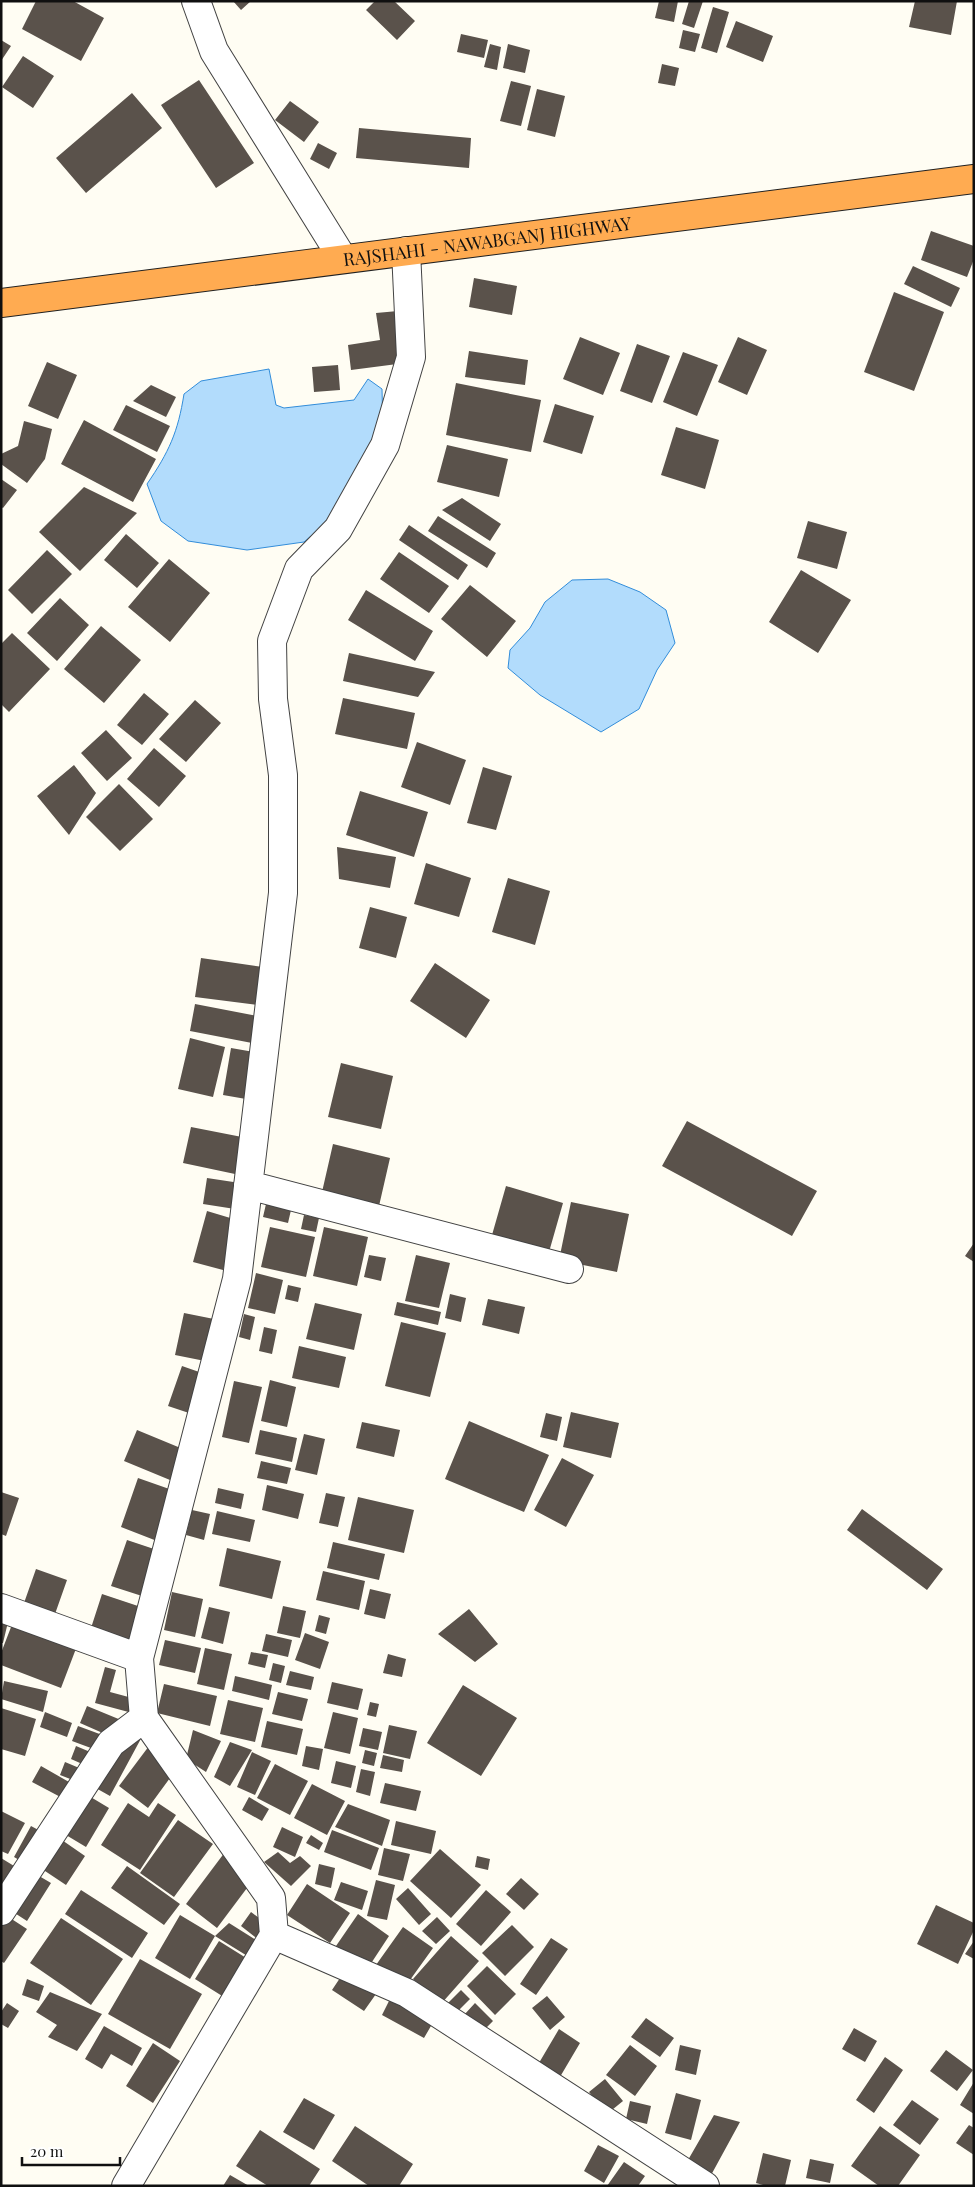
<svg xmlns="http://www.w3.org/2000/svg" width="975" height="2187" font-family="'Playfair Display',serif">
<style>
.water{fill:#b2dcfc;stroke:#328dda}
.building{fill:#5a524b}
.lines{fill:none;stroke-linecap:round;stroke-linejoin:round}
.street-casing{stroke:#434343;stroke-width:30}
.highway-casing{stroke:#212121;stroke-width:30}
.street{stroke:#fff;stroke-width:28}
.highway{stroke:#ffab51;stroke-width:28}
.labels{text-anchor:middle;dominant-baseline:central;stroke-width:5;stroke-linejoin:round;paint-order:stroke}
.street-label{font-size:18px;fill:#101010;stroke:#fff}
</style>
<rect width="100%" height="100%" fill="#fffdf3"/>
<path class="water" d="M269,369L276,405L284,408L354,400L368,379L382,389L383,432L339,512L304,542L247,550L188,541L161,521L147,484C169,452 178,432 184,394L201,381Z
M608,579L640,592L666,610L675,643L657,670L639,709L601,732L540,695L508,668L510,650L530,628L545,602L572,580Z"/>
<path class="building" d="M36,1H73L104,18L81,61L22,29Z
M233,1H251L241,10Z
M375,1H394L415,21L397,40L366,10Z
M659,1H678L674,22L655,18Z
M689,1H703L694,28L682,24Z
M915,1H957L951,35L909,27Z
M713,7L729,12L717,53L701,48Z
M736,21L773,36L763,62L726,47Z
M683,30L700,34L695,52L679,48Z
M461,34L488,40L484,58L457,52Z
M1,40L11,46L1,61Z
M490,44L501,47L497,70L484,67Z
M508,44L530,50L525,73L503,68Z
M23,56L54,76L33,108L2,87Z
M662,64L679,68L675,86L658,83Z
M199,80L254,163L216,188L161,105Z
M511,81L531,86L521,126L500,121Z
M537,89L565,96L555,137L527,130Z
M132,93L162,128L86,193L56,158Z
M290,101L319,122L304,142L275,120Z
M359,128L471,138L469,168L356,158Z
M318,143L337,153L329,169L310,159Z
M931,231L974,246V259L967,277L921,260Z
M913,266L960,288L951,307L904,284Z
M474,278L517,286L512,315L469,307Z
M894,292L944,312L914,391L864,372Z
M398,311L405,363L351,370L348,345L380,340L376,313Z
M580,337L620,353L603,395L563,379Z
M738,337L767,350L747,395L718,382Z
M637,344L670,356L652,403L620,391Z
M469,351L528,360L525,385L465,377Z
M683,352L718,365L697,416L663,402Z
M47,362L77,375L58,419L28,406Z
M338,365L340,390L314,392L312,367Z
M456,383L541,400L531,452L446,435Z
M151,385L176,397L166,417L133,401Z
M555,404L594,416L582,454L543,442Z
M126,405L170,426L157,452L113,430Z
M84,420L156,459L133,502L61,464Z
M24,421L52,429L45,459L27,483L1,464V454L18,446Z
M676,427L719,440L705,489L661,475Z
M447,445L508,459L499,497L437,482Z
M1,479L17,490L3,508L1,507Z
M84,487L137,513L80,571L39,532Z
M462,498L501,524L490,541L442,510Z
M438,516L496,553L487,568L428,531Z
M808,521L847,532L837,569L797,558Z
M409,525L468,565L458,580L399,540Z
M126,534L159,563L137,588L104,560Z
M47,550L72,574L32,614L8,590Z
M399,552L449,586L429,613L380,579Z
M169,559L210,593L170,642L128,607Z
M801,570L851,600L818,653L769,622Z
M470,585L516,621L487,657L441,619Z
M366,590L433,631L415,661L348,620Z
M60,598L89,625L57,661L27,633Z
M101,626L141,660L104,703L64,669Z
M12,633L50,669L9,712L1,704V644Z
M349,653L435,672L418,697L343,681Z
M144,693L169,714L142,745L117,725Z
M343,698L415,713L407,749L335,734Z
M195,700L221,723L186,762L159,739Z
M106,730L132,758L107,781L81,753Z
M417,742L466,760L450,805L401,787Z
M154,748L186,776L159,807L127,779Z
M74,765L96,793L69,835L37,796Z
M483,767L512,776L496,830L467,823Z
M119,784L153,819L120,851L86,817Z
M360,791L428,812L414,857L346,835Z
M337,847L396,857L390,888L339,879Z
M426,863L471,878L459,917L414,904Z
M508,878L550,891L535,945L492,932Z
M370,907L407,917L396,958L359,948Z
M201,958L263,967L258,1005L195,997Z
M435,963L490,1000L466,1038L410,1001Z
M195,1004L257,1016L252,1043L190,1031Z
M190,1038L225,1047L213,1097L178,1089Z
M231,1048L254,1052L246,1099L223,1095Z
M341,1063L393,1076L381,1129L328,1117Z
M687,1121L817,1191L792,1236L662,1166Z
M191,1127L242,1137L235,1174L183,1163Z
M333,1144L390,1158L379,1206L322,1192Z
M207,1178L240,1183L235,1209L203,1204Z
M506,1186L563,1203L549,1252L492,1235Z
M571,1202L629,1214L617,1272L559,1260Z
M266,1204L291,1210L288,1223L263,1217Z
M207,1211L237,1220L223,1270L193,1262Z
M304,1215L319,1218L316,1232L301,1229Z
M270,1227L315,1237L306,1277L261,1267Z
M324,1227L368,1237L357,1286L313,1276Z
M974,1243V1262L965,1256Z
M369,1255L386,1258L381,1281L364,1277Z
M416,1255L450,1263L439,1308L405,1301Z
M256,1273L283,1280L275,1314L248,1308Z
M288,1285L301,1288L298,1302L285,1299Z
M450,1294L466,1298L461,1322L445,1318Z
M488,1299L525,1307L519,1334L482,1325Z
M397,1302L441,1312L438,1325L394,1315Z
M315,1303L362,1314L354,1350L306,1339Z
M184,1313L214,1319L205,1361L175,1355Z
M244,1314L255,1317L250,1340L239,1337Z
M401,1322L446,1333L430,1397L385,1386Z
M264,1327L277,1330L272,1354L259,1351Z
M299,1346L346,1357L339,1388L292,1378Z
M182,1366L202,1373L189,1413L168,1406Z
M270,1380L296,1387L287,1427L261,1421Z
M234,1381L262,1387L249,1443L222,1437Z
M571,1412L619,1423L611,1458L563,1447Z
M546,1413L562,1417L557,1441L540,1437Z
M469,1421L549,1455L524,1512L445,1479Z
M362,1422L400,1430L394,1457L356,1448Z
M137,1430L183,1449L170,1480L124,1461Z
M260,1430L297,1438L292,1462L255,1454Z
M304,1434L325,1439L317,1475L295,1470Z
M562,1458L594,1475L566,1527L534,1510Z
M261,1461L291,1468L287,1484L257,1478Z
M138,1478L175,1491L157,1541L121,1527Z
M267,1485L304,1494L298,1519L262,1510Z
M218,1488L244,1494L241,1509L215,1503Z
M1,1492L19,1498L6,1536L1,1534Z
M326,1493L345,1497L338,1527L319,1523Z
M358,1497L414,1510L404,1553L348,1540Z
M862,1509L943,1569L927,1590L847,1530Z
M192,1510L210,1514L204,1540L186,1535Z
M217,1511L255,1520L250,1542L212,1534Z
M127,1540L157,1550L142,1596L111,1586Z
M333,1542L385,1554L379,1580L327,1568Z
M227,1548L281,1561L272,1599L219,1586Z
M36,1569L67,1580L55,1614L24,1603Z
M323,1571L365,1581L359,1610L316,1600Z
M370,1589L391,1594L385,1619L364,1614Z
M172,1592L203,1599L195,1637L164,1630Z
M102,1594L141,1607L130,1640L91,1628Z
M283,1606L306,1611L300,1638L277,1633Z
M209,1607L230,1612L223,1644L201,1638Z
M469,1609L498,1644L475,1662L438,1634Z
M319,1615L330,1618L326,1634L315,1631Z
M1,1620L8,1622L3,1643H1Z
M13,1622L77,1646L61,1688L1,1665V1653Z
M305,1633L329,1642L320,1669L295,1660Z
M266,1634L292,1640L288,1657L262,1651Z
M165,1640L201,1648L195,1673L159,1665Z
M205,1648L232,1654L224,1690L197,1684Z
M251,1652L268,1655L265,1668L248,1664Z
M388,1654L406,1659L402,1677L383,1673Z
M273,1663L285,1666L281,1683L269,1680Z
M105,1667L116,1670L110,1692L136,1699V1714L95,1703Z
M290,1671L314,1677L311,1690L286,1685Z
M235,1676L272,1685L269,1700L232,1691Z
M4,1681L48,1691L43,1712L1,1699Z
M332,1682L363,1689L358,1710L327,1703Z
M164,1684L217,1696L210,1726L157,1713Z
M463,1685L517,1718L481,1776L427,1743Z
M278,1692L308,1699L302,1721L272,1714Z
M228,1700L263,1708L255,1742L220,1734Z
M370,1702L379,1704L376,1717L367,1715Z
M87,1706L121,1720L114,1738L80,1723Z
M1,1708L36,1719L25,1756L1,1749Z
M45,1712L72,1723L67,1737L40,1727Z
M333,1712L358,1718L350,1754L324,1748Z
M267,1721L303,1729L297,1755L261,1747Z
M389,1725L417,1731L410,1759L383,1753Z
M78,1726L105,1736L99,1751L72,1741Z
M363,1728L382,1732L378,1750L359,1746Z
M193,1730L221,1741L206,1772L186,1759Z
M144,1733L110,1796L94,1787L113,1751Z
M230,1742L252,1750L230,1786L214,1777Z
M76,1746L95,1754L89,1767L71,1759Z
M149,1746L178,1767L148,1808L119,1786Z
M306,1746L323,1749L319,1770L302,1766Z
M365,1750L377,1753L374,1766L362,1763Z
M252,1752L271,1761L255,1795L237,1787Z
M383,1755L404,1760L402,1772L380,1768Z
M336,1761L356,1766L351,1788L331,1783Z
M65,1762L84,1770L78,1782L60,1775Z
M275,1764L308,1781L290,1815L257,1798Z
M41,1766L76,1786L68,1801L32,1782Z
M361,1769L375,1772L370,1796L356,1792Z
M385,1783L421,1791L416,1811L380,1803Z
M312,1784L345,1801L327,1835L294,1818Z
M84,1793L109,1808L86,1847L61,1832Z
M249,1797L269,1809L262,1821L242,1810Z
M128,1803L149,1817L158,1803L176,1815L140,1870L101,1845Z
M348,1804L390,1820L382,1846L335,1827Z
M1,1811L25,1823L8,1854L1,1851Z
M178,1820L213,1844L174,1897L140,1873Z
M396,1821L436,1831L431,1854L391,1845Z
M31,1826L44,1833L26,1864L14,1857Z
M282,1827L303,1837L295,1857L273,1847Z
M332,1830L379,1848L371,1870L324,1852Z
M311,1835L323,1843L319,1850L306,1843Z
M59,1838L85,1856L66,1885L39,1867Z
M228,1848L250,1884L217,1928L186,1904Z
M384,1848L410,1854L403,1881L378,1875Z
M440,1849L481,1885L451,1918L410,1881Z
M278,1852L290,1863L300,1856L311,1866L291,1886L264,1862Z
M477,1856L490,1859L488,1870L475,1867Z
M1,1858L19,1869L1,1900Z
M319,1864L335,1868L331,1888L315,1884Z
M127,1866L180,1904L164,1925L111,1888Z
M34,1873L51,1883L27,1921L10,1910Z
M521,1878L539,1894L524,1910L506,1894Z
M376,1880L395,1885L387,1920L367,1916Z
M341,1882L368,1891L362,1910L334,1900Z
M307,1884L350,1913L330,1943L287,1915Z
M408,1888L431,1914L419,1925L396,1899Z
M81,1890L148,1933L132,1958L65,1914Z
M486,1890L511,1912L481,1946L456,1924Z
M936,1905L974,1923V1930L958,1964L917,1944Z
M251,1912L270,1926L259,1940L241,1926Z
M358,1914L389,1936L368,1968L336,1946Z
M180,1915L215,1936L190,1979L155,1958Z
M7,1916L27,1929L4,1963L1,1961V1925Z
M437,1917L450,1931L436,1944L422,1931Z
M61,1918L123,1959L91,2005L30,1963Z
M229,1923L259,1942L249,1957L215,1936Z
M512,1925L534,1947L505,1976L482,1953Z
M403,1927L433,1948L405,1987L376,1965Z
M451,1936L479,1961L441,2004L413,1979Z
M551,1938L568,1949L536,1995L520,1984Z
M219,1941L251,1961L227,1999L195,1979Z
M974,1941V1959L965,1954Z
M140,1959L202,1994L170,2049L108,2014Z
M487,1966L516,1994L495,2015L467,1986Z
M344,1972L376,1994L364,2011L332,1990Z
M27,1979L44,1986L39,2001L22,1995Z
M461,1990L470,1999L454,2015L445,2006Z
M50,1992L102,2014L77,2051L48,2037L57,2025L36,2012Z
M392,1995L435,2019L424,2038L382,2015Z
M547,1996L565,2017L550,2030L532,2008Z
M7,2003L19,2011L8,2028L1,2024V2012Z
M475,2003L493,2021L481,2033L464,2015Z
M646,2018L674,2038L660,2057L631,2037Z
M104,2026L142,2048L132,2066L111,2054L102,2069L85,2059Z
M854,2028L877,2041L865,2062L842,2049Z
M559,2029L580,2043L557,2082L536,2068Z
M153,2043L180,2061L153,2103L126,2086Z
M630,2045L657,2066L635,2096L606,2075Z
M680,2045L701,2050L696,2075L675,2070Z
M946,2050L973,2070L957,2091L930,2071Z
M885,2057L903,2070L874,2113L856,2100Z
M605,2079L623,2101L607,2114L589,2092Z
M974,2082V2114L960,2105Z
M676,2093L701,2100L691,2140L665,2133Z
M304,2098L335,2115L314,2150L283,2132Z
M912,2100L939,2119L920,2145L893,2125Z
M630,2101L651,2106L647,2124L626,2119Z
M714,2115L740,2122L710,2177L688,2160Z
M969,2125L974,2128V2155L956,2143Z
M355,2126L413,2164L399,2186H369L332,2161Z
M880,2126L920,2155L898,2186H879L851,2166Z
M260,2130L320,2169L309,2186H268L236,2166Z
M598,2145L619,2156L604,2183L584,2171Z
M763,2153L791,2160L785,2186H767L756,2183Z
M810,2159L834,2164L830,2183L806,2178Z
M624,2162L645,2176L638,2186H607Z
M230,2175L249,2186H223Z"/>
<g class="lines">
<g class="street-casing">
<path id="street" d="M196,1L214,51L343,259
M248,1185L569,1269
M1,1608L139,1658
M1,1911L111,1743L144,1718
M274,1935L407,1993L705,2186
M126,2186L274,1935L271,1898L144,1718L139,1658L237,1279L283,893V775L273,699L272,641L299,569L338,529L385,445L411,357L406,251"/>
</g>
<g class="highway-casing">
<g id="highway">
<path id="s1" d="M1,303L974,179"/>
</g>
</g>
<use href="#street" class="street"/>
<use href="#highway" class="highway"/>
</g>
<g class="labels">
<g class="street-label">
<text stroke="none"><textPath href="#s1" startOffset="490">RAJSHAHI - NAWABGANJ HIGHWAY</textPath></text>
</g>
</g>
<rect width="975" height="2187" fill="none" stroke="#101010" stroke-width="5"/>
<path d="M22 2157v8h98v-8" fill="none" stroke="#101010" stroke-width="2.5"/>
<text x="30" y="2157" font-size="15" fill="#101010" stroke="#ffffff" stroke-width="4" paint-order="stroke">20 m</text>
</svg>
